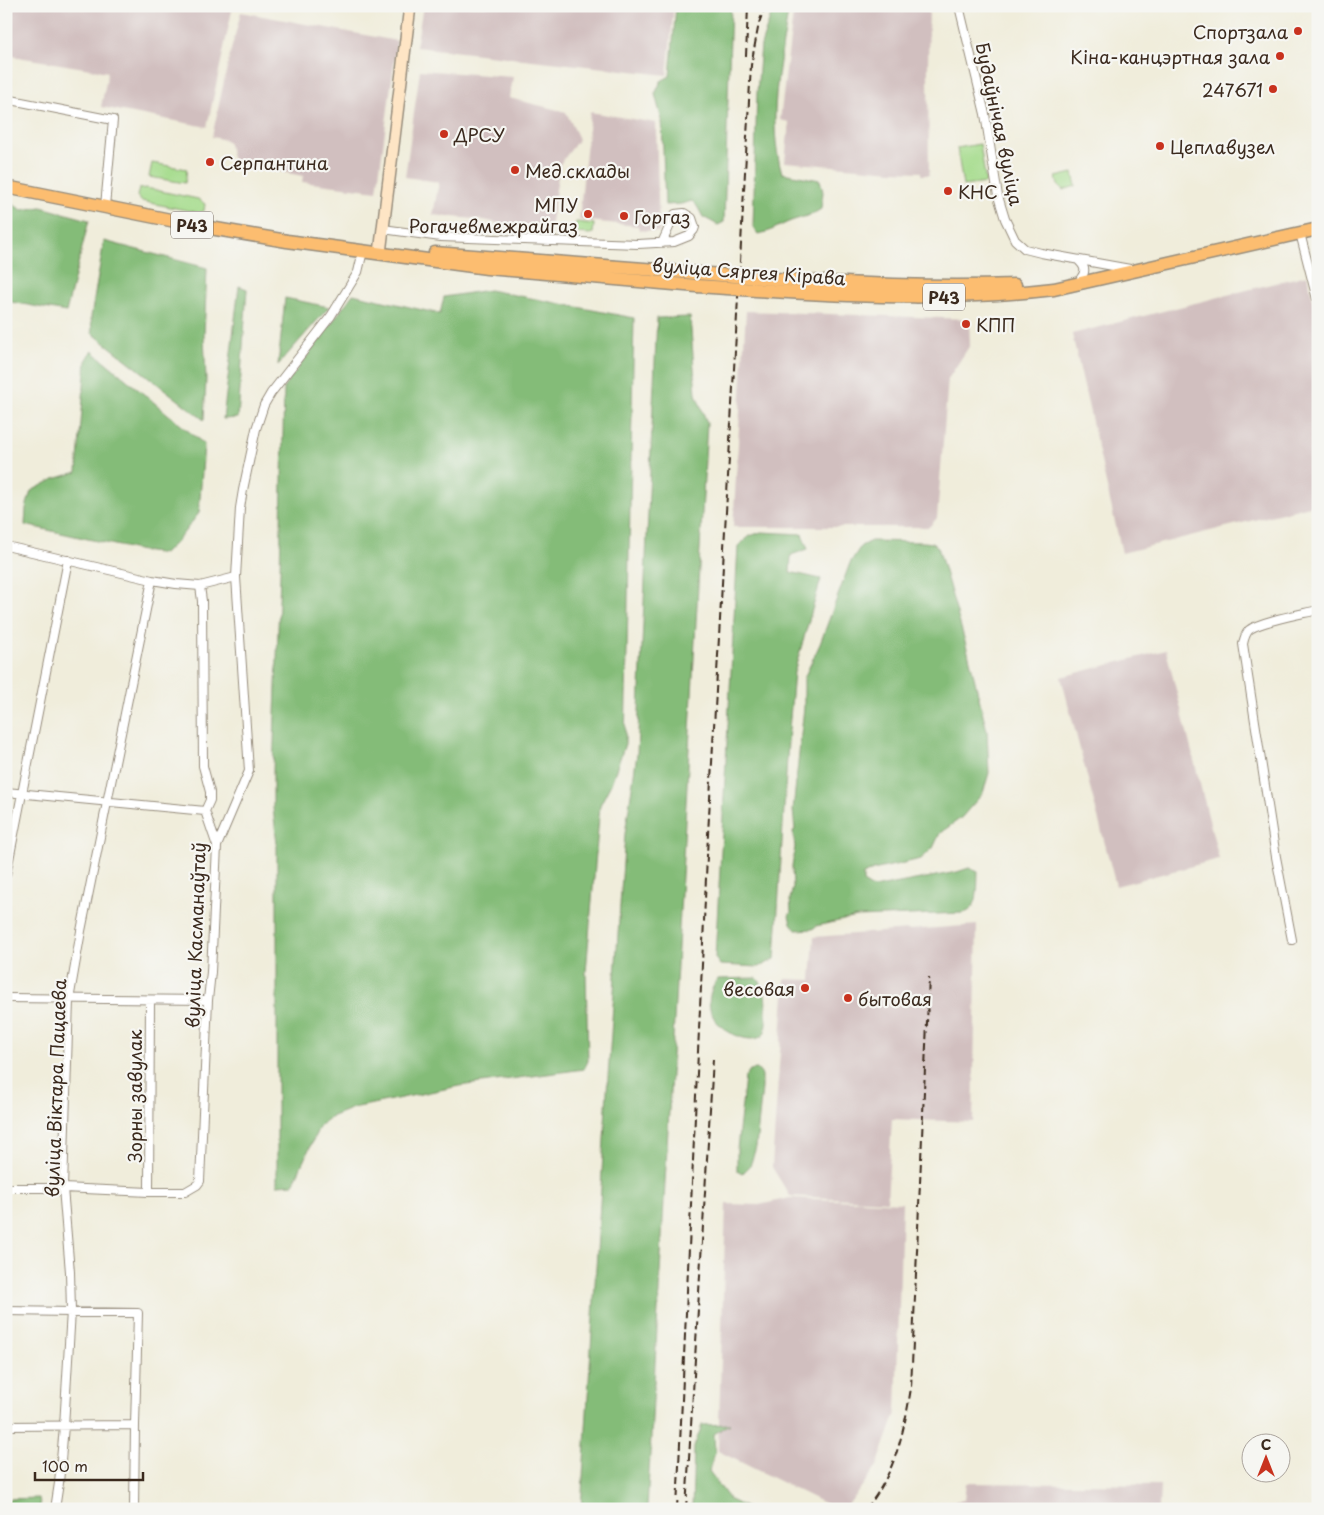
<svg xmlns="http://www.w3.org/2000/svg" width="1324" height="1515" font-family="'Playpen Sans',sans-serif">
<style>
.industrial{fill:#d1bfbf}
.green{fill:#a6dc8d;stroke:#708356}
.forest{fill:#84bc78;stroke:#60734b}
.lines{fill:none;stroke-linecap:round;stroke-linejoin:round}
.street-casing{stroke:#968c7c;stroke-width:10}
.secondary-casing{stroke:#968c7c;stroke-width:14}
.primary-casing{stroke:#968c7c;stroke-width:15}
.street{stroke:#fff;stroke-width:8}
.secondary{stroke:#fee5c5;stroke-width:11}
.primary{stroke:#fcbd6f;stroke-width:12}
.rail{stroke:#3b2a1e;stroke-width:2;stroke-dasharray:8 4;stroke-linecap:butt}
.primary-bridge-casing{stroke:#968c7c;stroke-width:15;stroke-linecap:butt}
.primary-bridge{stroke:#fcbd6f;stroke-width:12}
.poi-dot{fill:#c8321e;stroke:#f6f6f2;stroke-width:2}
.labels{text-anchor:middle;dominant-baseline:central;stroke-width:4.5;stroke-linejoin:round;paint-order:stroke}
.shield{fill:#f6f6f2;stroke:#73675e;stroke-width:1}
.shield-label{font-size:16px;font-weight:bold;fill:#3b2a1e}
.poi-label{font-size:18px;fill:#3b2a1e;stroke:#f6f6f2;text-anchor:start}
.street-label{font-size:18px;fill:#3b2a1e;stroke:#f6f6f2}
</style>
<rect width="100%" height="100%" fill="#f6f6f2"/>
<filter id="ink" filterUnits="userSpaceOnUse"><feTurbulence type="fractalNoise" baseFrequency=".02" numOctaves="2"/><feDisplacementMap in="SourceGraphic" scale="10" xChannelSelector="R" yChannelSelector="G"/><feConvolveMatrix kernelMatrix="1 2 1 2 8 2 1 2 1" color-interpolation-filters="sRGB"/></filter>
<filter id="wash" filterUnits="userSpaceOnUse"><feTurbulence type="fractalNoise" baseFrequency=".0096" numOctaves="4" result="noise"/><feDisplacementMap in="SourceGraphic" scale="20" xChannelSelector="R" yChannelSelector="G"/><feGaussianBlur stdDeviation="1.12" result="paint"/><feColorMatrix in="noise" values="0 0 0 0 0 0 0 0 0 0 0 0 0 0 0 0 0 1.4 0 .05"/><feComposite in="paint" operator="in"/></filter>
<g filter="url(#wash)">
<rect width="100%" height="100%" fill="#f0eddb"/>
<path class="industrial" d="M6,6H233L207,127L101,107L108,72L6,55Z
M423,6H674L667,75L416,47Z
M794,6H929L928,71L929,175H921V172L893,171L785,162L789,122L780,120Z
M241,12L397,41L377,191L302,182L303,176L235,163L231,155L229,144L226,140L212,137L229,58Z
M420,70L513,77L509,98L566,112L579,139L560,164L549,235L484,220L433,215L439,182L405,177Z
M590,112L656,123L659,232L639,230L638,226L579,220Z
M1307,275L1318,321V504L1122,553L1072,334Z
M746,311L969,319L970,345L948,379L937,518L929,527H733Z
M1166,650L1219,859L1116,886L1061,677Z
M977,925L973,1122L892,1119L887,1201L790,1196L772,1167L785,979L811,980L814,937Z
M790,1198L902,1203L896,1413L877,1466L845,1509H836L718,1451L726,1204L759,1205Z
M966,1483L1160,1485L1159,1509H878L964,1500Z"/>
<path class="green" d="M980,144L986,183L963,186L957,148Z
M152,163L187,169L185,183L149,177Z
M1073,173L1076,186L1063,190L1058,185L1056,177Z
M146,188L198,199L205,204L204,211L200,213L141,201L137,196L139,189Z
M576,222L594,224L593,233L590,234L577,233L575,230Z"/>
<path class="forest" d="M676,6H731L724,222L718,225L703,217L697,206L692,201L681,204L665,205L662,121L655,94L661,81L670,76Z
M774,6H789C781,60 766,119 782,173L820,180L823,192L821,209C811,216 802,217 791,221C780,225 771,232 758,234L753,227L757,93L761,45Z
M6,202L12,204L22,210L41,207L89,220L66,312L6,301Z
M104,241L207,268L204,336L206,379L204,420L92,333L91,317Z
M239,286L247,289L238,418L223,419Z
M489,290L634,318L625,744L611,784L600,805L586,972L588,1061L584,1069L459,1086L353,1108L333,1116L320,1125L293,1184L277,1185V844L273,808V771L280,574L284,387L353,294L440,314L444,297Z
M285,298L329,307L278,365Z
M690,317L696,394L707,423L647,1509H581L607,1091L625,834L637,754L657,318Z
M92,351L204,444L199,513L178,540L164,554L142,551L25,525L26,508L31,491L54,479L77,472L86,361Z
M761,532L802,534L808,549L791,555L790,572L821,579L794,672L788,741L775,959L759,967L720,965L715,958L738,546L750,536Z
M871,541L924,542L933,543L938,547L968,652L987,731L989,773L983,793L961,818L940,833L933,848L921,859L873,870L863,875V882L873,888L957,872L969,868L978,872C977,886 980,910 963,913L857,917L816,926L813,929L796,930L791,923L789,916L791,912L790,899L793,887L792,866L795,847L793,831L795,830L793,810L804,707V678L820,644L850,563L861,546Z
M757,978C766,988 766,998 766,1011C766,1017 767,1028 764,1034C752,1051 686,1022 718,979Z
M757,1069L762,1075V1088L756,1147L750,1166L742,1174L737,1171V1149L745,1077L750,1070Z
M730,1424L714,1434L715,1453L709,1471L730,1500L749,1509H692L694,1447L702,1425Z
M39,1498L41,1509H6V1499Z"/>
</g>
<g filter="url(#ink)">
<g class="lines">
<g class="street-casing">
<path id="street" d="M959,6L985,114L998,196L1005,219L1015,240L1025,249L1041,253L1130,269
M6,99L113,120L105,206
M383,229L441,237L638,244L674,242L689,236L694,230L695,227L692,218L684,213L675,214L662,243
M1300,233L1318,303
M1078,260C1084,266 1087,270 1081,278
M6,546L152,580L176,584L200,586L236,577
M6,792L205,811
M217,846L249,771L236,577L240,508L243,490L256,429L264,405L271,393L331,316L358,272L363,251
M6,875L68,560
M1292,940L1276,857L1243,644C1244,639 1245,634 1249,630C1260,621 1302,614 1318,610
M6,998L208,1000
M6,1188H63L149,1192H185L197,1185L200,1181L208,1000L211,972L217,846L205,811L210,800V792L203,766L202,601L200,586
M149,1192L150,1000
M6,1311L138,1313L135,1425L134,1509
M6,1426L135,1425
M55,1509L59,1483L64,1426L71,1311L70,1272L63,1188L69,1000L81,931L152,580"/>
</g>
<g class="secondary-casing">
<path id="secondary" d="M380,253L410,6"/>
</g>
<g class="primary-casing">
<path id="primary" d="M6,187L210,228L287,241L487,268L697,286
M435,253L696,273
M774,279C854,284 934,288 1015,285
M772,291C866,297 960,300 1054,289L1318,229"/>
</g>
<use href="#street" class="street"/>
<use href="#secondary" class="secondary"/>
<use href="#primary" class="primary"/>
<path class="rail" d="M746,56L748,6
M677,1509L708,834L751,65L759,23L765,6
M686,1509L713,1059
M866,1509C895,1474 904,1432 911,1388L929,977"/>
<g class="primary-bridge-casing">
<path id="primary-bridge" d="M696,273L774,279
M697,286L772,291"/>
</g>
<use href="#primary-bridge" class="primary-bridge"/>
</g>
</g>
<g class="poi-dot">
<circle cx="1298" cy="31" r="5"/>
<circle cx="1280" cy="56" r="5"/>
<circle cx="1273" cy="89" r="5"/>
<circle cx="444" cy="134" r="5"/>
<circle cx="1160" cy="146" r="5"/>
<circle cx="210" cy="162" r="5"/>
<circle cx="515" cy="170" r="5"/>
<circle cx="948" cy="191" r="5"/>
<circle cx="588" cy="214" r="5"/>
<circle cx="624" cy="216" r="5"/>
<circle cx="966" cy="324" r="5"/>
<circle cx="805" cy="988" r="5"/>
<circle cx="848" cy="998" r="5"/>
</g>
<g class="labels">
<g class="shield">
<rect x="171" y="211.5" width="42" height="27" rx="4"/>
<rect x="923" y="283.5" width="42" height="27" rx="4"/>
</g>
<g class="shield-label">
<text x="192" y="225">Р43</text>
<text x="944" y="297">Р43</text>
</g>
<g class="poi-label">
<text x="1288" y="31" text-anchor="end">Спортзала</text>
<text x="1270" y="56" text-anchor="end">Кіна-канцэртная зала</text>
<text x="1263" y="89" text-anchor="end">247671</text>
<text x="454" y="134">ДРСУ</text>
<text x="1170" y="146">Цеплавузел</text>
<text x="220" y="162">Серпантина</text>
<text x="525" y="170">Мед.склады</text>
<text x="958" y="191">КНС</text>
<text x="578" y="204" text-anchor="end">МПУ<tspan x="578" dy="21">Рогачевмежрайгаз</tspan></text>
<text x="634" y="216">Горгаз</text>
<text x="976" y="324">КПП</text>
<text x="795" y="988" text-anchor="end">весовая</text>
<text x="858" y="998">бытовая</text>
</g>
<g class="street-label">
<text transform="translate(1000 124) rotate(78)">Будаўнічая вуліца</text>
<text transform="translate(749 271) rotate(4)">вуліца Сяргея Кірава</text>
<text transform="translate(195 935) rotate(-88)">вуліца Касманаўтаў</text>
<text transform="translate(55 1088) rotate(-88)">вуліца Віктара Пацаева</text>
<text transform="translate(134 1096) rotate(-90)">Зорны завулак</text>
</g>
</g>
<rect width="1324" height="1515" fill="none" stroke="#f6f6f2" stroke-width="25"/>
<g transform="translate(1266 1458)"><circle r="24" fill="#f6f6f2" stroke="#aba49d"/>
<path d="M0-4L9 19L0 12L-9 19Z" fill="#c8321e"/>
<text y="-8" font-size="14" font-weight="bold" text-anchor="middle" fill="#3b2a1e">С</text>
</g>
<path d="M35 1472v8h108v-8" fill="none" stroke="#3b2a1e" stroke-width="2.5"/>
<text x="42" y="1472" font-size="15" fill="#3b2a1e" stroke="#f6f6f2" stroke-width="4" paint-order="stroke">100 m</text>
</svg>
